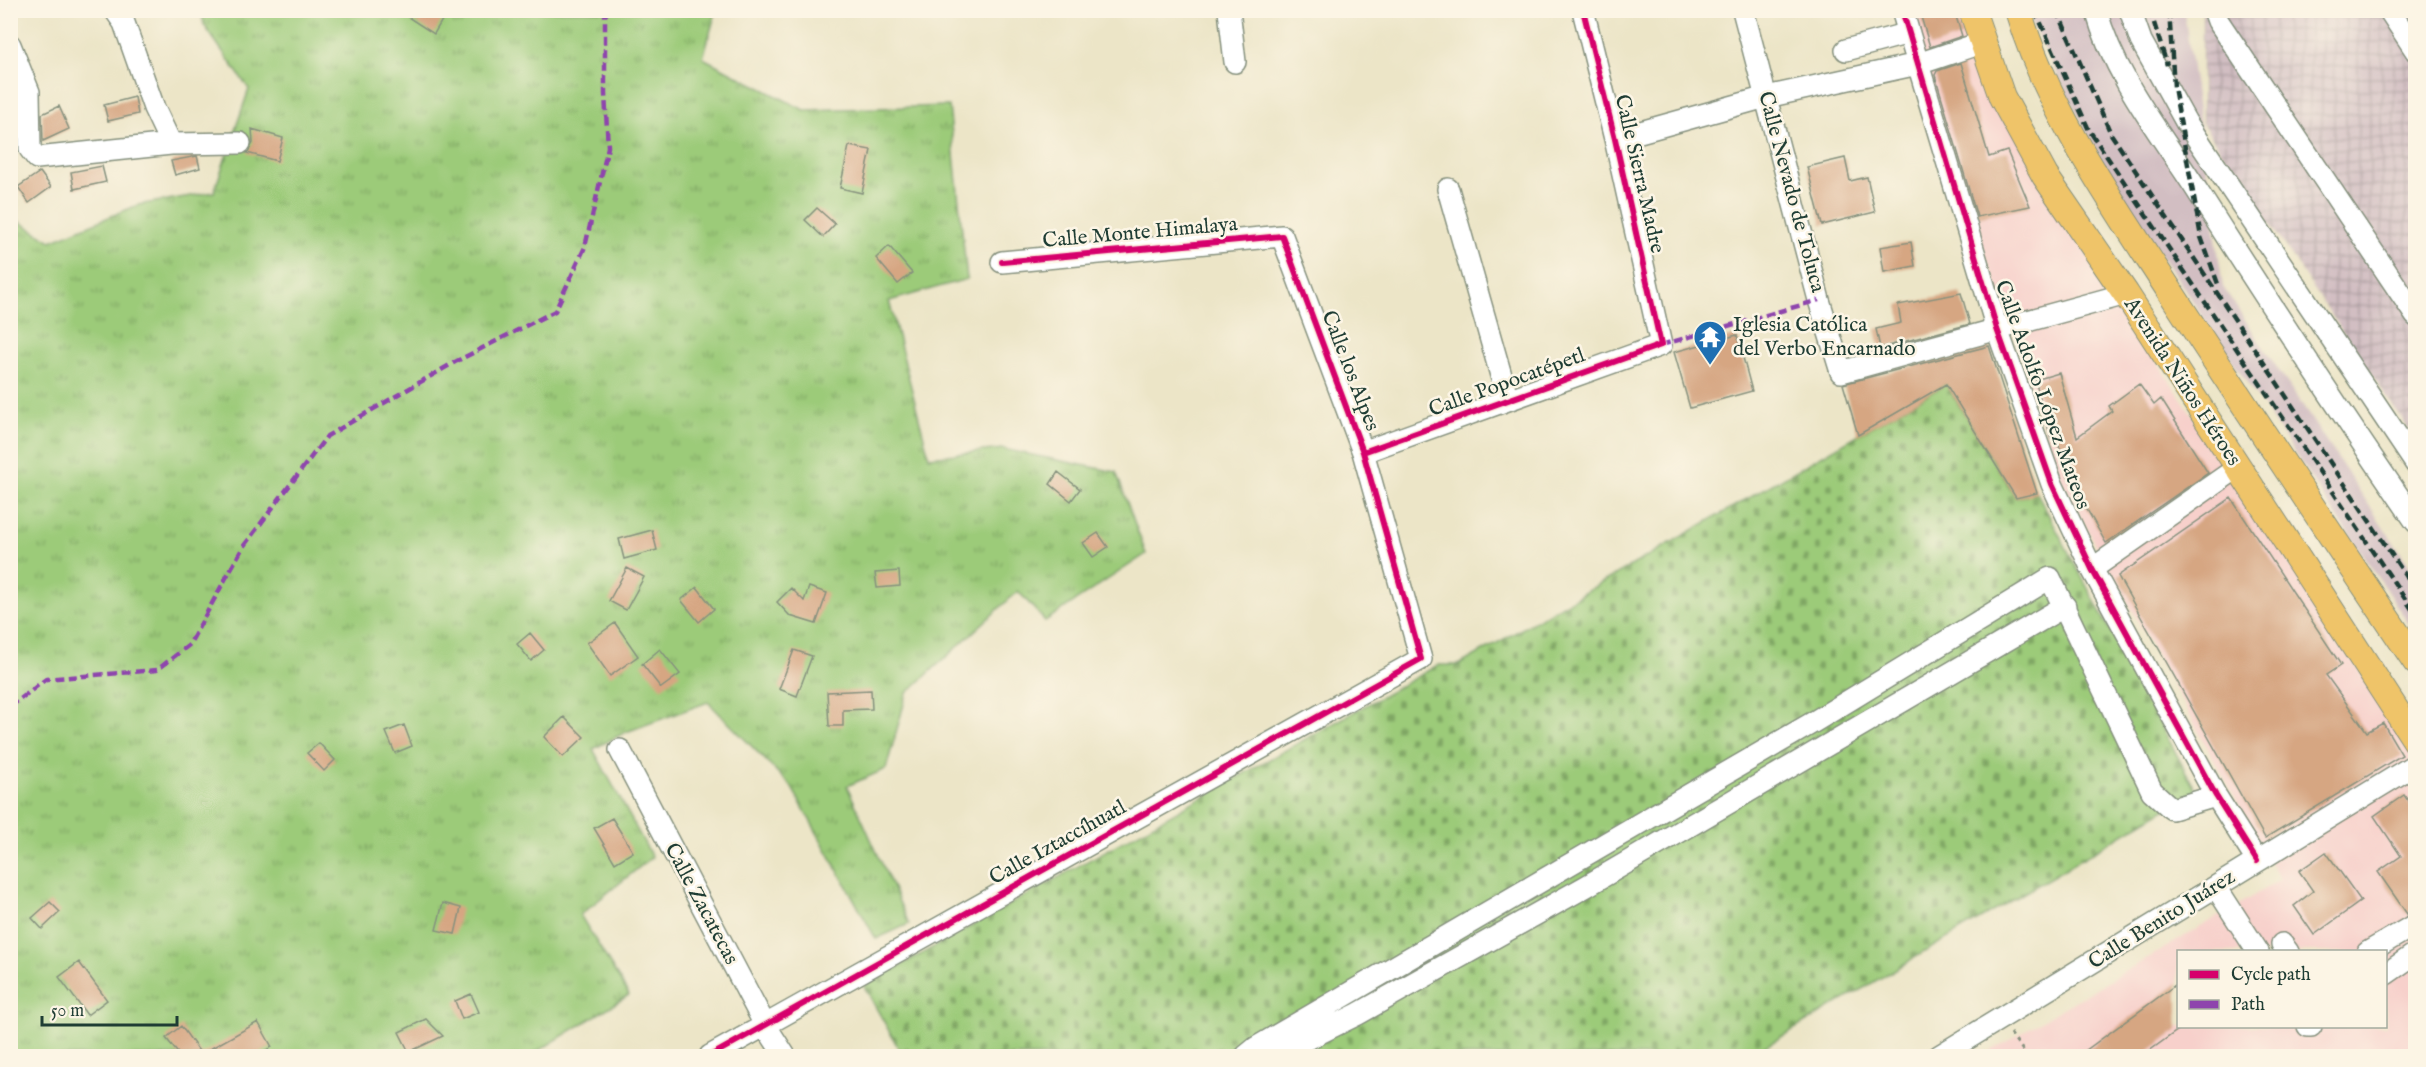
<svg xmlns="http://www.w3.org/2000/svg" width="2426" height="1067" font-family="'IM FELL English',serif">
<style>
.built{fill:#f7d0cb;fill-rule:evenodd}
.industrial{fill:url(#industrial-grid)}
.railway{fill:#d2bec2}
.grass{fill:url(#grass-tufts);stroke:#5e8456;stroke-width:1.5}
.cemetery{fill:url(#cemetery-stones);stroke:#5e8456;stroke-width:1.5}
.building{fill:#d6a682}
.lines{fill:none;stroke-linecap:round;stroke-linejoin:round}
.minor-casing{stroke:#86917e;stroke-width:24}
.major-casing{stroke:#86917e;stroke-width:28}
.path{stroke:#86917e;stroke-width:3;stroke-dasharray:4.5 4.5;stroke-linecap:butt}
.minor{stroke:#fff;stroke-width:21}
.major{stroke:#efc469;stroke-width:26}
.rail{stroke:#1f3d34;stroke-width:4.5;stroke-dasharray:9 4.5;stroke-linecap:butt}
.quiet{stroke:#8e44ad;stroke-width:4.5;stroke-dasharray:9 4.5;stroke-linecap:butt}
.cycleway-casing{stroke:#fcf5e5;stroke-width:10}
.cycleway{stroke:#d6006c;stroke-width:6}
.labels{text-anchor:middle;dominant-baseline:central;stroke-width:5;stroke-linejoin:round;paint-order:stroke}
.street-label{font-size:21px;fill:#1f3d34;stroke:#fcf5e5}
.poi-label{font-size:21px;fill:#1f3d34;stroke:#fcf5e5;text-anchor:start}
</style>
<defs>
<pattern id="industrial-grid" width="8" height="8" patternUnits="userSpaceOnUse" patternTransform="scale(1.5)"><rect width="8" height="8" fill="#d2bec2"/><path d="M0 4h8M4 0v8" fill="none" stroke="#aa9c9e"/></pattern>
<pattern id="grass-tufts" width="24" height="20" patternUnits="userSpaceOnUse" patternTransform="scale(1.5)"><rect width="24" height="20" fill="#9ccb79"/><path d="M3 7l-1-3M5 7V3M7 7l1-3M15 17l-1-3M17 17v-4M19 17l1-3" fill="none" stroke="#7fa664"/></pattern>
<pattern id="cemetery-stones" width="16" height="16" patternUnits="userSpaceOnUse" patternTransform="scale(1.5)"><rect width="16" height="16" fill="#9ccb79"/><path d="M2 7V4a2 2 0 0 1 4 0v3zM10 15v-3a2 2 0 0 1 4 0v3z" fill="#7fa664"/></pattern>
</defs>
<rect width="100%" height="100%" fill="#fcf5e5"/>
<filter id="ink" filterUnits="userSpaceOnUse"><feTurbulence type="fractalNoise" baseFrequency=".0167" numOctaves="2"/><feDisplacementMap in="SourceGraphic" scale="12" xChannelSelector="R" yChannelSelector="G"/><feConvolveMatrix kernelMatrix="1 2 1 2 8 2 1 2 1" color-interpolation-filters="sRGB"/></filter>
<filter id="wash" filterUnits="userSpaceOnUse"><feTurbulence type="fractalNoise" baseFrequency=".008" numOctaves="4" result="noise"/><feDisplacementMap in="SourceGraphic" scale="24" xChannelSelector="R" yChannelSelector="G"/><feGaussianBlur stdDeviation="1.35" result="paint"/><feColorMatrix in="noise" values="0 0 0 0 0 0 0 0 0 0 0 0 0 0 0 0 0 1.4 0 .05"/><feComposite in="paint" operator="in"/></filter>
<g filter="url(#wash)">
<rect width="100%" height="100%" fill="#ece5c7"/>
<path class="built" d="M1910,11H1964L2120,305L2415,754V1056H1982L2280,880L2060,479L2008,314L1971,217ZM2178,952H2386V1026H2178Z"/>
<path class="industrial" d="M2202,11H2415V439L2202,123Z"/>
<path class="railway" d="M2028,11H2184L2223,287L2415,574V633L2108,175L2030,20Z"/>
<path class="grass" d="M201,11H716L703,58L804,110L949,106L967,279L889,301L929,457L1003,449L1116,472L1146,554L1045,621L1018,591L907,693L886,769L847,786L909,924L876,939L791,786L708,702L626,732L593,749L652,857L580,915L629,995L530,1056H11L10,216L51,241L138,205L214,192L249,89L204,25Z"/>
<path class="cemetery" d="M1946,384L2016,498L2037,493L2196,791L1749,1056H903L864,986L1438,665H1459Z"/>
<g id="blocks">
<path class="building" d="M397,10H448L434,34Z
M1919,10H1954L1962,36L1930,47Z
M1961,63L1989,157L2007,151L2030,206L1977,217L1935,75L1937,71Z
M135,97L138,114L108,121L104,105Z
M59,106L69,129L43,141L42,114Z
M252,129L283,138L277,161L247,153L253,143Z
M849,146L871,150L862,193L840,188Z
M197,156L200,168L175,175L171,161Z
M1845,158L1850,181L1867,177L1875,212L1822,225L1807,167Z
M102,166L106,182L74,189L71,172Z
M40,172L51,187L29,203L18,187Z
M817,208L835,224L823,237L805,220Z
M1911,242L1915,266L1884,272L1880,247Z
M889,246L912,273L898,284L876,258Z
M1961,293L1970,324L1880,348L1876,329L1901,323L1898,305Z
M1737,335L1752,391L1690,408L1674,352Z
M1989,346L2037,493L2016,498L1946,384L1858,435L1843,384Z
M2059,373L2077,437L2112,411L2109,406L2139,384L2154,405L2161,399L2208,473L2106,543L2068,476L2056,436L2051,438L2035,380Z
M1058,472L1080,489L1071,501L1050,484Z
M2231,498L2341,665L2326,675L2367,732L2383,723L2402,755L2265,838L2118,576Z
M652,530L657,550L624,559L619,539Z
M1098,533L1108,547L1093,557L1083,543Z
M627,568L644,577L626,610L609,601Z
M899,571L900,586L877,588L875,573Z
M697,587L714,609L699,622L681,600Z
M809,587L827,593L816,624L790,616L777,602L791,588L804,601Z
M615,623L638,656L610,676L587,643Z
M530,633L544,650L531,661L517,644Z
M660,649L680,674L661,688L642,664Z
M794,650L812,656L797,696L779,689Z
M871,690L872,709L843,710V726H829L827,692Z
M564,717L584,737L563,757L544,737Z
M404,725L412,746L395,753L386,732Z
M319,743L335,760L324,771L307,753Z
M2404,795L2415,811V911L2407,914L2378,872L2401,856L2374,816Z
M612,818L633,852L615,863L594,828Z
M2326,852L2361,901L2314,935L2294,906L2313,891L2299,871Z
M50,902L60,912L42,929L32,918Z
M443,903L461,908L455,934L436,930Z
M79,962L107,1000L87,1015L59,977Z
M2178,983V1030L2142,1056H2078Z
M471,994L479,1012L462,1019L455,1001Z
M426,1019L443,1036L409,1052L399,1032Z
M258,1022L272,1047L255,1056H180L166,1038L181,1026L201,1054Z"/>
</g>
</g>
<g filter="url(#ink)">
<use href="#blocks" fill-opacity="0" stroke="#86917e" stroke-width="1.5"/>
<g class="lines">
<g class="minor-casing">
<path id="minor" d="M115,10L124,23L154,108L171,144
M1229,10L1235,62
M1743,10L1819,300L1841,372L2126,294
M1902,10L1997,329L2052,484L2092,569L2216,796L2257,861
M2096,10C2115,78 2161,134 2198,192C2269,303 2341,413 2416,522
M2130,10L2141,41L2186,122L2416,464
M2214,10L2218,21L2416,316
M2389,10L2416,51
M10,45L29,92L30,149L37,158L171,144L240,143
M1846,50L1909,33
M10,112L22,103L29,92
M1615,139L1766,97L1918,64L1984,42
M1448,189L1508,400
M1363,452L1661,345L1615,139L1583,10
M2092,569L2237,468
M620,750L765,1025L785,1056
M2216,887L2258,952
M2282,944L2288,952
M2368,952L2416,924
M2386,974L2416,953
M2308,1026H2311
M710,1056L1421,659L1363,452L1282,236L1002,262
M1246,1056L1257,1047L1812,723L2050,578L2152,791L2172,809L2216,796
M1273,1056L1358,1014L1585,887L2065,606
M1939,1056L2416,764"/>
</g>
<g class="major-casing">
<path id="major" d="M1972,10L2002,97L2045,176L2126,294L2416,741
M2018,10C2047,111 2117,209 2173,296C2253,419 2334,540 2416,662"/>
</g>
<path class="path" d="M2010,1033L2027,1056"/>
<use href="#minor" class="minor"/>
<use href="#major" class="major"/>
<path class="rail" d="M2035,10L2089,130L2416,615
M2057,10L2111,134L2416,591
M2150,10L2167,65
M2169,10L2174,87L2201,237L2218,284"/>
<path class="quiet" d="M1661,345L1819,300
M10,707L46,679L157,670L189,645L243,547L327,436L455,362L555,311L585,247L608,147L605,94V16L608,10"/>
<g class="cycleway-casing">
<path id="cycleway" d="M1902,10L1997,329L2052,484L2092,569L2216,796L2257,861
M1363,452L1661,345L1615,139L1583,10
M710,1056L1421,659L1363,452L1282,236L1002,262"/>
</g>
<use href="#cycleway" class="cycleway"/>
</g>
</g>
<defs>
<g id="temple-pin" transform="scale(1.725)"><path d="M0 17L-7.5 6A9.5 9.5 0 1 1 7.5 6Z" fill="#1f6fb2" stroke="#fcf5e5"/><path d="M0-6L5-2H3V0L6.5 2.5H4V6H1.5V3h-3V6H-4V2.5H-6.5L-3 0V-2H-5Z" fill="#fff"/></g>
</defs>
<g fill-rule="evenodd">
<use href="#temple-pin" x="1710" y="337"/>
</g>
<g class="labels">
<g class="street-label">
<text transform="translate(1639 174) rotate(77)">Calle Sierra Madre</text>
<text transform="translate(1791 192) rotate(75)">Calle Nevado de Toluca</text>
<text transform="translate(1140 233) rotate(-5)">Calle Monte Himalaya</text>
<text transform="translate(1350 371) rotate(69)">Calle los Alpes</text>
<text transform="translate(2182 382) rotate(57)">Avenida Niños Héroes</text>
<text transform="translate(1507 383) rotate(-20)">Calle Popocatépetl</text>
<text transform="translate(2042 395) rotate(70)">Calle Adolfo López Mateos</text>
<text transform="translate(1058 843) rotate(-29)">Calle Iztaccíhuatl</text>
<text transform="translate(701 904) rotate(62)">Calle Zacatecas</text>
<text transform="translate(2162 920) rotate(-32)">Calle Benito Juárez</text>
</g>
<g class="poi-label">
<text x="1733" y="325">Iglesia Católica<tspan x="1733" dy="24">del Verbo Encarnado</tspan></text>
</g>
</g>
<rect width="2426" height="1067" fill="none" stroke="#fcf5e5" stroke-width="36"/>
<rect x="2177" y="950" width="210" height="78" fill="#fcf5e5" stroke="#a4ab9e" stroke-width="1.5"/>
<rect x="2189" y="970" width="30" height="9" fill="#d6006c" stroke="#a4ab9e" stroke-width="1.5"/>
<text x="2231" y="980" font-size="18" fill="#1f3d34">Cycle path</text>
<rect x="2189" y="1000" width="30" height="9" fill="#8e44ad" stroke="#a4ab9e" stroke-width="1.5"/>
<text x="2231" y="1010" font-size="18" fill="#1f3d34">Path</text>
<path d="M42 1016v9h135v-9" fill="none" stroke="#1f3d34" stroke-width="3"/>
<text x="51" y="1016" font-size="18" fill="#1f3d34" stroke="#fcf5e5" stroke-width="4.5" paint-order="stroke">50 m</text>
</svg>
